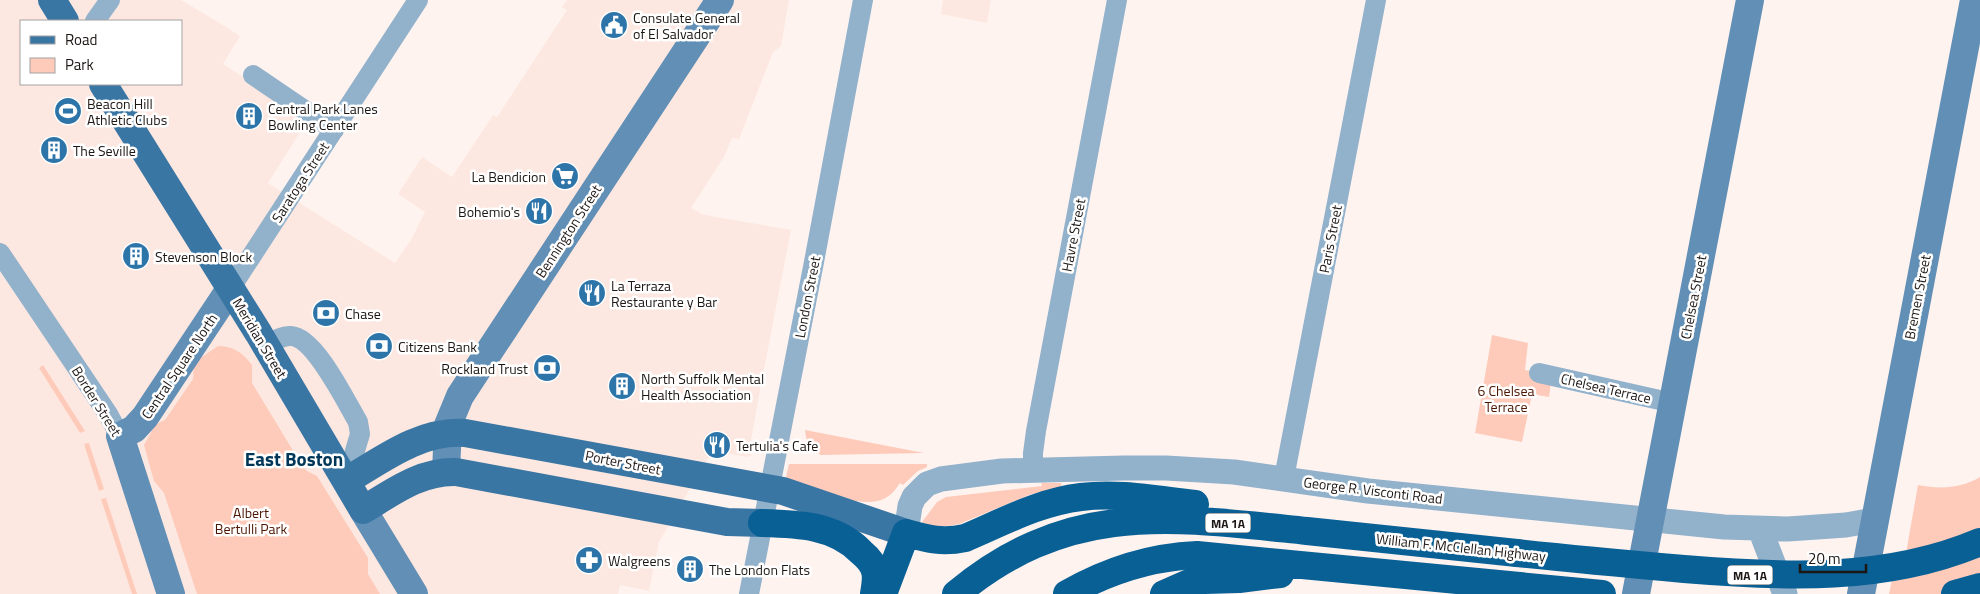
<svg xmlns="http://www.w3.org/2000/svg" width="1980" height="594" font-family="'Titillium Web',sans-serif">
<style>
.built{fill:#fde8e1;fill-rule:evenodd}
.green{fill:#fecbba}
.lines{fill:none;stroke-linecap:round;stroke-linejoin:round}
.minor{stroke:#92b1cb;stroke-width:20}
.tertiary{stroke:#92b1cb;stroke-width:25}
.secondary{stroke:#618fb5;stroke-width:28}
.primary{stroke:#3a76a4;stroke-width:28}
.motorway{stroke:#096095;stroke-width:28}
.motorway-bridge{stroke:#096095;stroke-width:28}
.labels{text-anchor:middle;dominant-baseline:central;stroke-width:5;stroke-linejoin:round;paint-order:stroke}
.shield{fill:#fff;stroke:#605c5a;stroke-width:1}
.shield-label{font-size:12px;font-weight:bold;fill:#1c1614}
.poi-label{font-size:14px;fill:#1c1614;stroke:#fff;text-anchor:start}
.street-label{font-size:14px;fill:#1c1614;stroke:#fff}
.park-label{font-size:14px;fill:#4b1602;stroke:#fff}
.district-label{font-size:19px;font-weight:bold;fill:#003658;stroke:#fff}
</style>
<rect width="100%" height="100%" fill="#fff3f0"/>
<path class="built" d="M0,0H181L228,28L240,36L223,64L309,118L268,183L395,263L411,240L425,212L398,194L422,157L452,177L493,115L497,117L567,10L562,7L567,0H789L781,46L773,52L739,139L732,138L724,157L691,208L702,214L716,217L791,230L760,390L750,446L753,449L752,455L748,457L712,451L659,542L649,591L620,585L618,594H0ZM21,21H181V84H21Z
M943,0H991L987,23L941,14Z"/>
<path class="green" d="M1492,335L1528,343L1525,370L1552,375L1549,397L1532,394L1522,442L1475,433Z
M218,346C233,346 242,352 252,365V383L303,467L307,471L317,476L368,558V574L380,594H197L164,493L154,481L144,445L153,429L156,424L165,420L193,379L194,366L199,359Z
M43,365L85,431L80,433L39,368Z
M805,430L924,453L821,455C810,449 806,442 805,430Z
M89,443L104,489L99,491L84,444Z
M789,464H927V467L918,471L903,485L900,483C889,501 876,504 856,501L853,504L788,481L786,477Z
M1980,477V594H1889L1897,556L1906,553L1918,485C1939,489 1960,489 1980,477Z
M1041,483H1061L1062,489L1042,495L1041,492L1029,495L959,524C946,527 936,527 924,524L922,522L937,502L946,497L1042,486Z
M106,498L137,594H132L101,499Z"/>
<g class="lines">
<path class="minor" d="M95,21L110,0
M253,75L334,130
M0,253L108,414L120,436
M230,289L418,0
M266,346C273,342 282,335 291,336C315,337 346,402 358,422L360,434L346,481
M1539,373L1673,403
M1033,470V453L1036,431L1117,0
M1284,478L1376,0
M749,594L814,262L863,0"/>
<path class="tertiary" d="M1760,529L1785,594
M906,533L910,506L914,497L927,484L941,479L1002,471L1124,468H1166L1234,472L1368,491L1724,527L1788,529L1846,525L1874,520"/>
<path class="secondary" d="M446,472L448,425L460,396L720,0
M363,510L414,594
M171,594L120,436L134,429L145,417L230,289
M1636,594L1750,0
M1861,594L1974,0"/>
<path class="primary" d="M52,0L65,21
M103,84L259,334L363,510C393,492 420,471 456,472L727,522L762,523
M346,481C383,459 420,430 465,433L783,491L906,533"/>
<path class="motorway" d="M762,523C798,524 835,525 861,552C867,557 873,563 875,571C877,578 875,587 874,594
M883,594L906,533C928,539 942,543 965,538C1003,522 1039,502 1081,497C1118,492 1158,500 1195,504
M956,594C1069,500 1171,517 1307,531C1377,539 1447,546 1517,553
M1067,594C1107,571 1150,557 1197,555L1602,594
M1164,594L1189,583L1205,580L1239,579L1280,574
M1955,594L1980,587"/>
<path class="motorway-bridge" d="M1517,553C1573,559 1628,564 1684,569C1783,577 1886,582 1980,542"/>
</g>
<defs>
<g id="civic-disc" transform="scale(1.4375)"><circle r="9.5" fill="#2d75a9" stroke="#fff"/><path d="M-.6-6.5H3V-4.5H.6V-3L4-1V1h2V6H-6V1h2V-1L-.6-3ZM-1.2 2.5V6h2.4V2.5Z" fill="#fff"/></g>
<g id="stadium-disc" transform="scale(1.4375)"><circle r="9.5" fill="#2d75a9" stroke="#fff"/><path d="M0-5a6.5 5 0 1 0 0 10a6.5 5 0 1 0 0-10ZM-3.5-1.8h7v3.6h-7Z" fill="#fff"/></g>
<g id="building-disc" transform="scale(1.4375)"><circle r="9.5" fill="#2d75a9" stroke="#fff"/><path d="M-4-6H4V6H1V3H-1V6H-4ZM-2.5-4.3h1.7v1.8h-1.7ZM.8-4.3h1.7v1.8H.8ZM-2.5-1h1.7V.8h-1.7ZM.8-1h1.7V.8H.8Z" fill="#fff"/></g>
<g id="supermarket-disc" transform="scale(1.4375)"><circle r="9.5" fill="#2d75a9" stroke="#fff"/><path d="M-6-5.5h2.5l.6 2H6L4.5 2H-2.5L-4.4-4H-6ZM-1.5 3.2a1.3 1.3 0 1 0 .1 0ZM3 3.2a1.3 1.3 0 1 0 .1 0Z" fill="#fff"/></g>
<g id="restaurant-disc" transform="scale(1.4375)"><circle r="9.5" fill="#2d75a9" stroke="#fff"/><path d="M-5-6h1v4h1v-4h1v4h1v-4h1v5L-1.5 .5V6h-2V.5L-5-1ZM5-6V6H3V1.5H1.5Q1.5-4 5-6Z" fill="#fff"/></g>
<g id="bank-disc" transform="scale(1.4375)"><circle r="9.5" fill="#2d75a9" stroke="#fff"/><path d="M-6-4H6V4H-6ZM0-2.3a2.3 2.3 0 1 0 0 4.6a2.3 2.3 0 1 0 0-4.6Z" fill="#fff"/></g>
<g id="pharmacy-disc" transform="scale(1.4375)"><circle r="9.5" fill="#2d75a9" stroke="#fff"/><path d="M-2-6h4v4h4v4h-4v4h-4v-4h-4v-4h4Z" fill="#fff"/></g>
</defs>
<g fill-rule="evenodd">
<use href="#civic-disc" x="614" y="25"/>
<use href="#stadium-disc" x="68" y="111"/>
<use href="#building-disc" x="249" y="116"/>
<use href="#building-disc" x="54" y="150"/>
<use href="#supermarket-disc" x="565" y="176"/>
<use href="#restaurant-disc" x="539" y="211"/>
<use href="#building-disc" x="136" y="256"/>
<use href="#restaurant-disc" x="592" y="293"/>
<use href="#bank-disc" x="326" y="313"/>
<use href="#bank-disc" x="379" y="346"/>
<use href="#bank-disc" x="547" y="368"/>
<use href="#building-disc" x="622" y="386"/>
<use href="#restaurant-disc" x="717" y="445"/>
<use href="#pharmacy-disc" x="589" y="560"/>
<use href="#building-disc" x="690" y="569"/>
</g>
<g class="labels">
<g class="shield">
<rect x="1205.5" y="513.5" width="45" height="19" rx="4"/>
<rect x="1727.5" y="565.5" width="45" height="19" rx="4"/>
</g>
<g class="shield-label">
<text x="1228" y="523">MA 1A</text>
<text x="1750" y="575">MA 1A</text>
</g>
<g class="poi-label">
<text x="633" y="17">Consulate General<tspan x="633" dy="16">of El Salvador</tspan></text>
<text x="87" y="103">Beacon Hill<tspan x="87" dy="16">Athletic Clubs</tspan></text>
<text x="268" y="108">Central Park Lanes<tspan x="268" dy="16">Bowling Center</tspan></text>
<text x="73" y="150">The Seville</text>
<text x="546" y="176" text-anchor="end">La Bendicion</text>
<text x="520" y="211" text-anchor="end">Bohemio's</text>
<text x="155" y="256">Stevenson Block</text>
<text x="611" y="285">La Terraza<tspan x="611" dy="16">Restaurante y Bar</tspan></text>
<text x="345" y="313">Chase</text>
<text x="398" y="346">Citizens Bank</text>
<text x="528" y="368" text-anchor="end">Rockland Trust</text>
<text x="641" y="378">North Suffolk Mental<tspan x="641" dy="16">Health Association</tspan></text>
<text x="736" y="445">Tertulia's Cafe</text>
<text x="608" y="560">Walgreens</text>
<text x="709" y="569">The London Flats</text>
</g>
<g class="street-label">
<text transform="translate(300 182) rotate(-57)">Saratoga Street</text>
<text transform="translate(568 231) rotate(-57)">Bennington Street</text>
<text transform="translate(1073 235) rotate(-79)">Havre Street</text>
<text transform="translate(1330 239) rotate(-79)">Paris Street</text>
<text transform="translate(807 297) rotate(-79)">London Street</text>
<text transform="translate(1693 297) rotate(-79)">Chelsea Street</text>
<text transform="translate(1917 297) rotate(-79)">Bremen Street</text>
<text transform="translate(260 338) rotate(59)">Meridian Street</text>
<text transform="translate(179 366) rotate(-56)">Central Square North</text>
<text transform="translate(1606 388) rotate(13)">Chelsea Terrace</text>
<text transform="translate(97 401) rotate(58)">Border Street</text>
<text transform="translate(623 462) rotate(11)">Porter Street</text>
<text transform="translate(1373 490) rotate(7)">George R. Visconti Road</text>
<text transform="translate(1461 547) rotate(6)">William F. McClellan Highway</text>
</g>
<g class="park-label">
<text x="1506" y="390">6 Chelsea<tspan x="1506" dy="16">Terrace</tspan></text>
<text x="251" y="512">Albert<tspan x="251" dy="16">Bertulli Park</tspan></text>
</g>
<g class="district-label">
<text x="294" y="458">East Boston</text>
</g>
</g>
<rect x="20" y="20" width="162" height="65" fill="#ffffff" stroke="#a4a2a1"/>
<rect x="30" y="36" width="25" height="8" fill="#3a76a4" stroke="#a4a2a1"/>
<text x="65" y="45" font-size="15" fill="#1c1614">Road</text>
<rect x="30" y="58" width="25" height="15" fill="#fecbba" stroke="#a4a2a1"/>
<text x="65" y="70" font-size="15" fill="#1c1614">Park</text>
<path d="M1800 564v8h66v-8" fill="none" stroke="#1c1614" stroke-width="2.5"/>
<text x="1808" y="564" font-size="15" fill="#1c1614" stroke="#ffffff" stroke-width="4" paint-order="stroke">20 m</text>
</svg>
